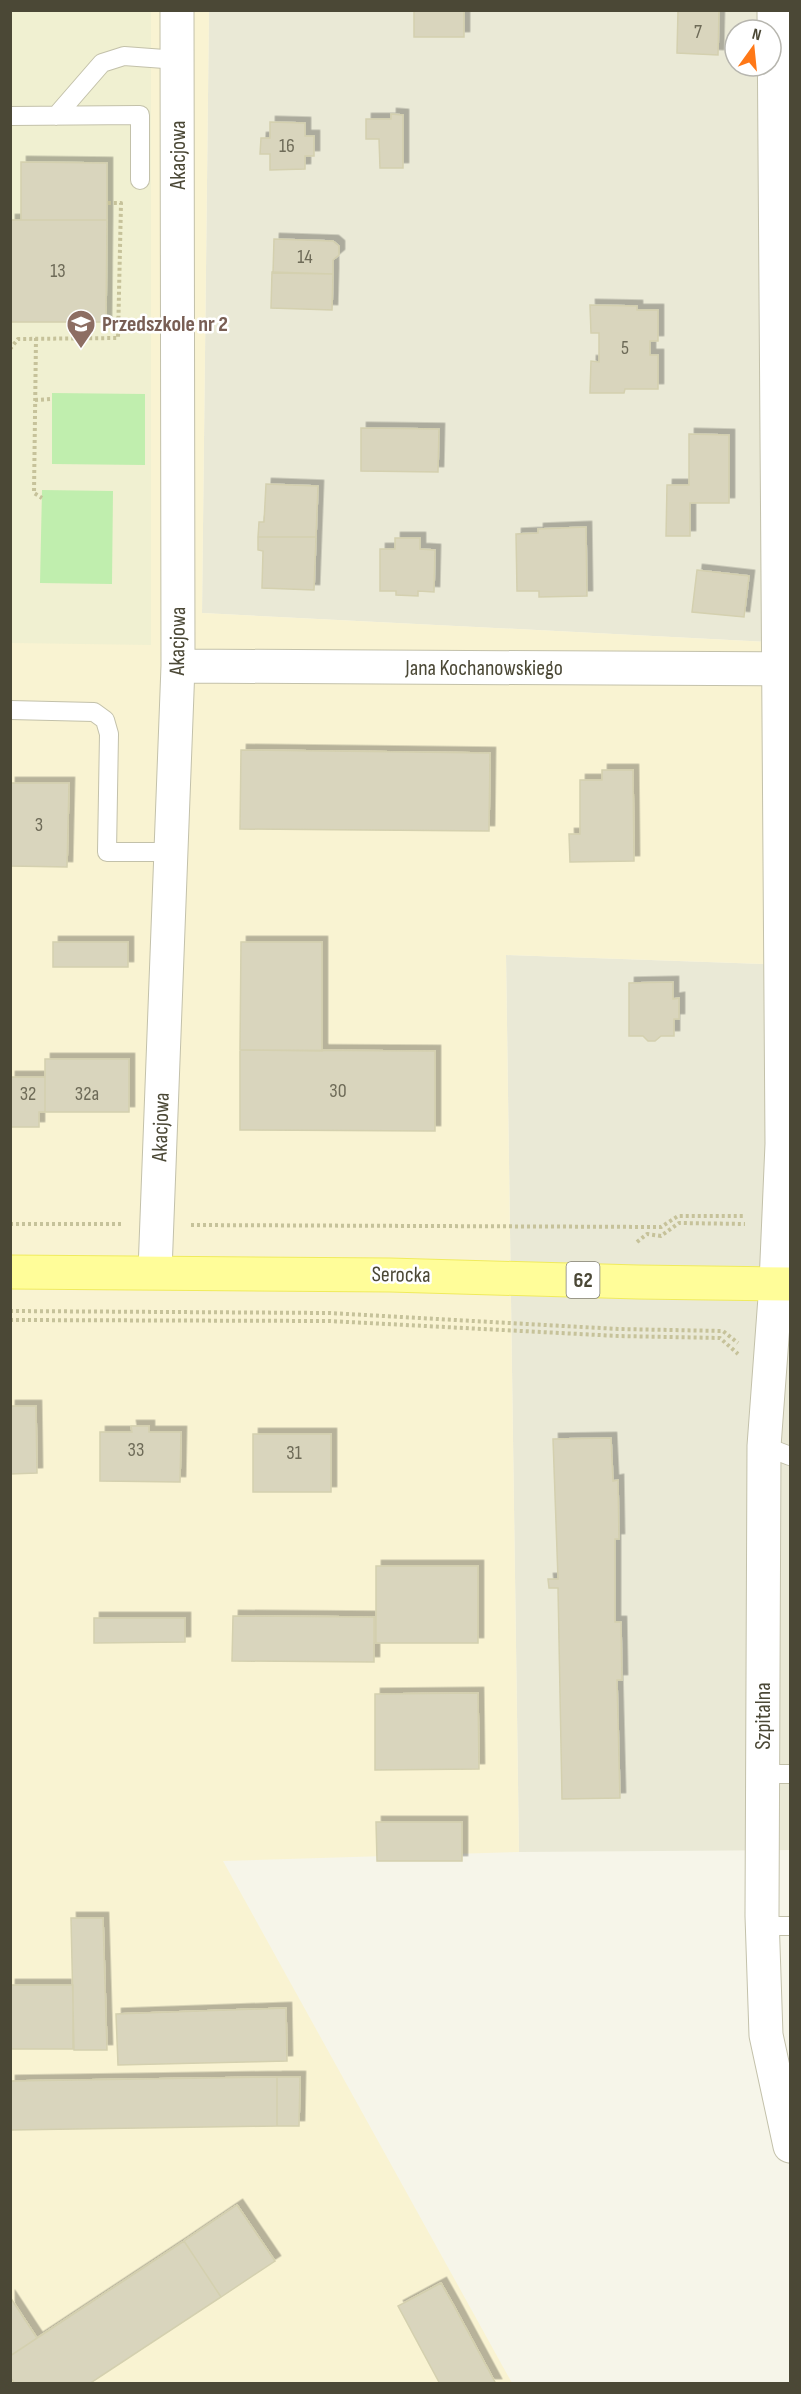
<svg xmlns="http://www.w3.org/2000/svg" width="801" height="2394" font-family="'Sofia Sans Condensed',sans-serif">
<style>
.residential{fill:#eae9d6;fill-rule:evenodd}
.commercial{fill:#f9f3d2}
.education{fill:#f0f0d1}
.green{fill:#c0eeae}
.building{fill:#d9d5bd;stroke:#d4d0af;stroke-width:1.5;filter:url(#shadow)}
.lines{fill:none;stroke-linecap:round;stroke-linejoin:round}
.service-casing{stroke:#c3c1aa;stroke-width:20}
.minor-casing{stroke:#c3c1aa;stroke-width:35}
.tertiary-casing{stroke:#c3c1aa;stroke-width:35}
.primary-casing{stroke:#f0eb5d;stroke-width:35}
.path{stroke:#c6c29a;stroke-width:4;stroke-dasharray:3 3;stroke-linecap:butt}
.service{stroke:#fff;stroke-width:18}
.minor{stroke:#fff;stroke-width:33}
.tertiary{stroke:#fff;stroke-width:33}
.primary{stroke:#fffd99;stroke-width:33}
.labels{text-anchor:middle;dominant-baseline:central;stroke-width:5;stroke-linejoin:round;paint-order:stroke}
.number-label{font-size:20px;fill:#6e6b58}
.shield{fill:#fff;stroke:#817f72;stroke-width:1.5}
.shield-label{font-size:21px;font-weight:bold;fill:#4b4836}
.street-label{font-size:22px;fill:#4b4836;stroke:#fff}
.education-label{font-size:22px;font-weight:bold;fill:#785e54;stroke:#fff;text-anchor:start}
</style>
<defs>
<filter id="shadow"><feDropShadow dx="5.5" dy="-5.5" stdDeviation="0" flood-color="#0004"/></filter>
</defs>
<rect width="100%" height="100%" fill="#f6f5e9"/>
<path class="residential" d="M209,11H790V643L202,613ZM735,30H771V66H735Z
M506,955L790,965V1850L519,1852Z"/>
<path class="commercial" d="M11,11H209L202,613L790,643V965L506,955L519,1852L223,1861L512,2383L11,2384Z"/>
<path class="education" d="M11,11H151V645L11,643Z"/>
<path class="green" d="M52,393L145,394V465L52,464Z
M42,490L113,491L112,584L40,583Z"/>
<path class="building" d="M414,10H464V37H414Z
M678,10H719L718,55L677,53Z
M391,114L403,115V168H380L379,139H366V119H391Z
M270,122L305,123V136H314V156H305V169L270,170V154H260L261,138H270Z
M21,162L107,163V220H21Z
M10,220H107L106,322H10Z
M274,239L333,241L339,246V255L333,260V274L273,273Z
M272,272L333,274L332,310L271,308Z
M590,305L637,306V310H658V341H650V355H658V389H625L624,393H590L591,361L599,362V333H591Z
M361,428L439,429L438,472L361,471Z
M689,434L729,435V503H690V536H666L667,485H689Z
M266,484L318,486L316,537H258L259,522H264Z
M586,527L587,596L539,597V591H517L516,534L538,533V529Z
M258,537H316L314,590L262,588L263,551L258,550Z
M395,538H420V549L435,550L434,592L418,591V596L396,595V591H380V549H395Z
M697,570L749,576L744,617L692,612Z
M241,750L490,753L489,831L240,829Z
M602,770H633L634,861L570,862L569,834H580V780H602Z
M10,783H69L67,867L10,866Z
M53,942H128V967H53Z
M241,942H322V1051L240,1050Z
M673,982V999L679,998V1019H674V1036H661L655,1041H648L643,1036H629V983Z
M240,1050L435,1051V1131L240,1130Z
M45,1059H129V1112H45Z
M10,1077H45V1112H39V1127H10Z
M10,1406H36L37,1473L10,1474Z
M131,1426H149V1432H181L180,1482L100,1481V1432H132Z
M253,1434H331V1492H253Z
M611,1438L613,1481L618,1480L619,1539H615V1622H621L622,1680H617L620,1798L562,1799L558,1588H549L548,1579H558L553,1439Z
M376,1566H478V1643H376Z
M233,1616L374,1617V1662L232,1661Z
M94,1618H185V1642L94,1643Z
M478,1693L479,1769L375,1770V1694Z
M376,1822H462V1861H377Z
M71,1918H103L107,2050H74Z
M10,1985H73V2049H10Z
M286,2008L287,2061L118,2065L116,2014Z
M277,2077V2126L10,2130V2081Z
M277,2077H300L299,2126H277Z
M237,2205L275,2261L221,2297L184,2241Z
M184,2241L221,2297L89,2384H15L10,2377V2356Z
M441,2283L454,2306L496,2384H440L398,2306Z
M10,2297L37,2338L10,2356Z"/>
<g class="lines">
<g class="service-casing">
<path id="service" d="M10,116L140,115V180
M56,116L102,63L124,56L178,60
M10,710L94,712L105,720L109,734L107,852H171
M764,1446L790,1456
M763,1774H790
M762,1926H790"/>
</g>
<g class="minor-casing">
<path id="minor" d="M178,666L790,669
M155,1271L178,666L177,10"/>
</g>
<g class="tertiary-casing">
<path id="tertiary" d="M774,10L782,1144L776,1284L764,1446L762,1916L766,2035L790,2146"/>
</g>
<g class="primary-casing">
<path id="primary" d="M10,1272L390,1275L638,1282L790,1284"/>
</g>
<path class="path" d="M36,338L34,493L42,498
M10,349L18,339L118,338L121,203H107
M35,400L52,399
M10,1224H124
M191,1225L661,1227L678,1216H744
M637,1242L647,1234L661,1236L679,1223L745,1224
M10,1311L329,1313L618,1329L723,1331L738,1343
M10,1320L329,1321L618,1336L720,1338L738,1354"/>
<use href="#service" class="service"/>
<use href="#minor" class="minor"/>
<use href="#tertiary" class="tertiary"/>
<use href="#primary" class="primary"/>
</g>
<defs>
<g id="school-pin" transform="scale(1.5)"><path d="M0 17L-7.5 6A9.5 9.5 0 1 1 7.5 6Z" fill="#8d6e63" stroke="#fff"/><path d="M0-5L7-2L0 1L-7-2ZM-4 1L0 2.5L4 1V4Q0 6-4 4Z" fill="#fff"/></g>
</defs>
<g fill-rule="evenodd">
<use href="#school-pin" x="81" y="324"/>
</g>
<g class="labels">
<g class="number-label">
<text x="698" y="32">7</text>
<text x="287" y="146">16</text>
<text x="305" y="257">14</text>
<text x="58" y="271">13</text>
<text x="625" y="348">5</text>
<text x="39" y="825">3</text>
<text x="338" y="1091">30</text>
<text x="28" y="1094">32</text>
<text x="87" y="1094">32a</text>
<text x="136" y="1450">33</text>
<text x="294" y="1453">31</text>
</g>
<rect class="shield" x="566.5" y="1262" width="33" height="36" rx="4.5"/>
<g class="shield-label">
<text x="583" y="1280">62</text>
</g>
<g class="street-label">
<text transform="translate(178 155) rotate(-90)">Akacjowa</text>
<text transform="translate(178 641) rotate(-89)">Akacjowa</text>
<text x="484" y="668">Jana Kochanowskiego</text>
<text transform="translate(161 1127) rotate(-88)">Akacjowa</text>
<text transform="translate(401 1275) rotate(1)">Serocka</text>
<text transform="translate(763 1716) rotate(-90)">Szpitalna</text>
</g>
<g class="education-label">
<text x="102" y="324">Przedszkole nr 2</text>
</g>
</g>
<rect width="801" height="2394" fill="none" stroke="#4b4836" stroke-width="24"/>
<g transform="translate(753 48) rotate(15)"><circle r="28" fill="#ffffff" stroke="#b7b6af" stroke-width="1.5"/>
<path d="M0-4.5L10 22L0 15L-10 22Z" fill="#ff7817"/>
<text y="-9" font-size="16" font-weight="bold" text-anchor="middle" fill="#4b4836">N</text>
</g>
</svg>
